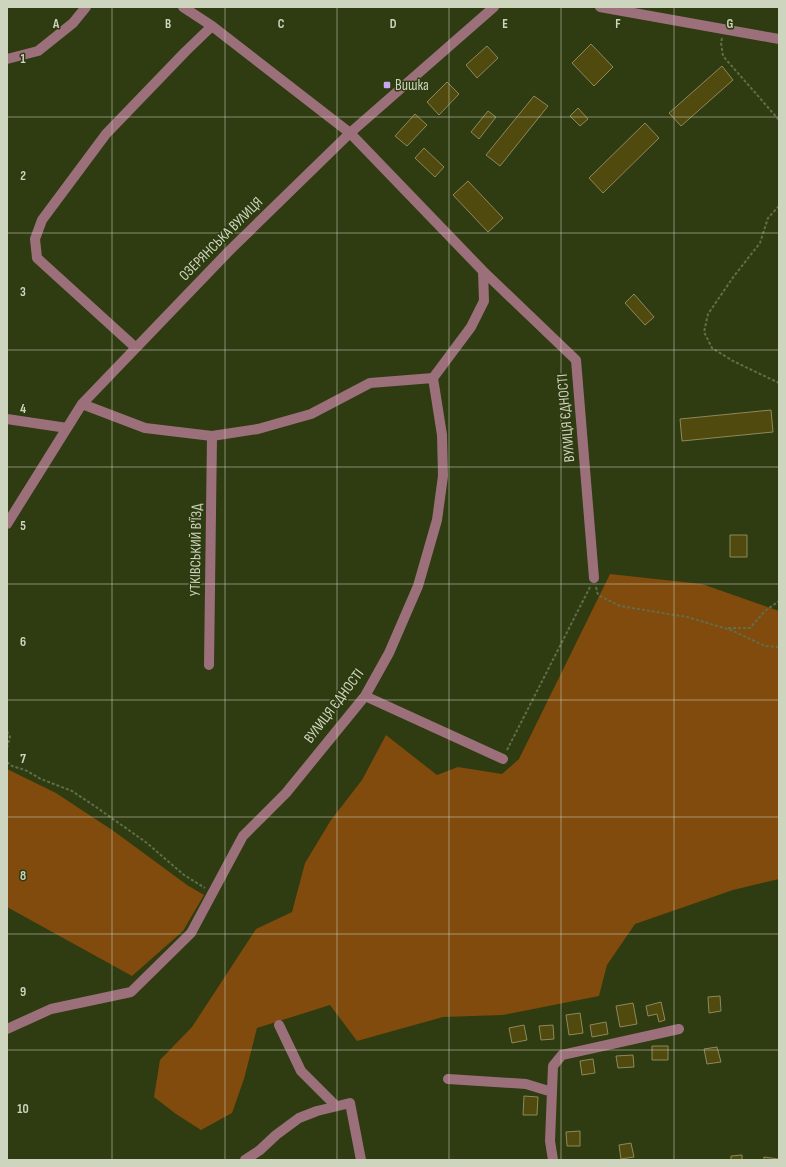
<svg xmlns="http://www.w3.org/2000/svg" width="786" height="1167" font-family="'Sofia Sans Condensed',sans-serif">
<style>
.green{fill:#804b0c}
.building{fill:#504a0f;stroke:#8e895b}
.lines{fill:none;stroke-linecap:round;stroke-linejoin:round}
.path{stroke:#626d49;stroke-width:2;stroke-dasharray:3 2;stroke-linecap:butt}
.minor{stroke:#9c707b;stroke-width:10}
.grid{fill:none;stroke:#cdd5be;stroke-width:1;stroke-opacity:0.55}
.poi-dot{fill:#c5a7f1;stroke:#2f3b11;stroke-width:1.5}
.labels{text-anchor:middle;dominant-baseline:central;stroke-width:3;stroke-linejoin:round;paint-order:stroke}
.poi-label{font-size:15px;fill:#cdd5be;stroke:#2f3b11;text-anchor:start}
.street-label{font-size:15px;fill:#cdd5be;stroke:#2f3b11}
.grid-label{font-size:13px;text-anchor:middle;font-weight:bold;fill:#cdd5be;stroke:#2f3b11;stroke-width:3;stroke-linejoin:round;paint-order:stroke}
</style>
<rect width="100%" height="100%" fill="#2f3b11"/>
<path class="green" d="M610,574L702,584L779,611V879L733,890L635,924L607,965L599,996L503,1015L443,1017L357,1041L330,1005L257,1028L244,1079L232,1113L201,1130L176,1114L154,1097L160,1060L192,1027L256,929L292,912L305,863L331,820L362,780L386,735L437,775L458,767L502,774L519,759Z
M7,769L56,793L115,832L187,885L204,895L183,931L132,976L7,907Z"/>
<path class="building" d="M591,44L613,67L594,86L572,63Z
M487,46L498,58L477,78L466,65Z
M722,66L733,80L681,126L669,113Z
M447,82L459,94L439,115L427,102Z
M534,96L548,106L500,166L486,155Z
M578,108L588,119L580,126L570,116Z
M488,111L496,117L479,139L471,132Z
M415,114L427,125L407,146L395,136Z
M645,123L659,138L603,193L589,178Z
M424,148L444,167L435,177L415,158Z
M468,181L503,218L488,232L453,195Z
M634,294L654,317L645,325L625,303Z
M771,410L773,432L682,441L680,419Z
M730,535H747V557H730Z
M720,996L721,1011L709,1013L708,997Z
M661,1002L665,1020L659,1022L657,1014L648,1016L646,1006Z
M633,1003L637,1024L620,1027L616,1006Z
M580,1013L583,1033L569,1035L566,1015Z
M606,1022L608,1034L592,1037L590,1025Z
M524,1025L527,1040L512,1043L509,1028Z
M553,1025L554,1039L541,1040L539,1026Z
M652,1046H668V1060H652Z
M717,1047L721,1062L707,1064L704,1049Z
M633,1055L634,1067L618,1068L616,1056Z
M593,1059L595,1073L582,1075L580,1061Z
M524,1096L538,1097L537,1115H523Z
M580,1131V1146H567L566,1132Z
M631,1143L634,1157L621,1159L619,1145Z
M742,1155V1160H731V1156Z
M764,1157L778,1159L777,1160H764Z"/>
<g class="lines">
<path class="path" d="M722,38L721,43L723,56L779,120
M779,206L768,218L760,243L734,276L708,314L704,332L712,348L733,361L779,383
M596,587L598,595L620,606L687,617L731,630L765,646L779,647
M728,628H750L765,611L779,601
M7,731L10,737L7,748
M507,750L590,587
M7,762L12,766L25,770L41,779L72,791L96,807L147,843L184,875L205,888"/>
<path class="minor" d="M183,7L212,26L350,133L483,271L576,360L594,578
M600,7L779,39
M7,59L38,51L73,23L86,7
M136,348L37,258L35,239L42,220L106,134L186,51L212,26
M82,404L145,428L212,436L258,429L311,414L370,383L433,378
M7,419L67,428
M7,524L82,404L230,250L350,133L494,7
M209,665L212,436
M365,696L503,759
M279,1025L301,1071L336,1106
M7,1029L51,1009L131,992L191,933L243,836L286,793L365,696L389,653L418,586L437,520L443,476L442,435L433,378L471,327L484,301L483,271
M448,1079L526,1084L552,1092
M245,1160L260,1150L276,1135L299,1118L317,1111L350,1103L361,1160
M553,1160L550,1141L553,1066L562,1055L679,1029"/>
</g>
<path class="grid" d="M112,7V1160M225,7V1160M337,7V1160M449,7V1160M561,7V1160M674,7V1160M7,117H779M7,233H779M7,350H779M7,467H779M7,584H779M7,700H779M7,817H779M7,934H779M7,1050H779"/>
<rect class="poi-dot" x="383" y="81" width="8" height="8" rx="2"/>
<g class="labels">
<g class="poi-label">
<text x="395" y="85">Вишка</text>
</g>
<g class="street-label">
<text transform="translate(221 239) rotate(-45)">ОЗЕРЯНСЬКА ВУЛИЦЯ</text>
<text transform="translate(566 418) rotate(-95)">ВУЛИЦЯ ЄДНОСТІ</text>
<text transform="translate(196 550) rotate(-89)">УТКІВСЬКИЙ В'ЇЗД</text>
<text transform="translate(334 706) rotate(-53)">ВУЛИЦЯ ЄДНОСТІ</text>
</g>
</g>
<g class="grid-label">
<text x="56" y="28">A</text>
<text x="168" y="28">B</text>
<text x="281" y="28">C</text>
<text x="393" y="28">D</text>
<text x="505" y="28">E</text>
<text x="618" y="28">F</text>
<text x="730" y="28">G</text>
<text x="23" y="63">1</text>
<text x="23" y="180">2</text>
<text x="23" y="296">3</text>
<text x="23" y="413">4</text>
<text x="23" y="530">5</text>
<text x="23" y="646">6</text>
<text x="23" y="763">7</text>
<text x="23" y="880">8</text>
<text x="23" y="996">9</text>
<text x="23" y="1113">10</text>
</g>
<rect width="786" height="1167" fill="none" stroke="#cdd5be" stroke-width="16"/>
</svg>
